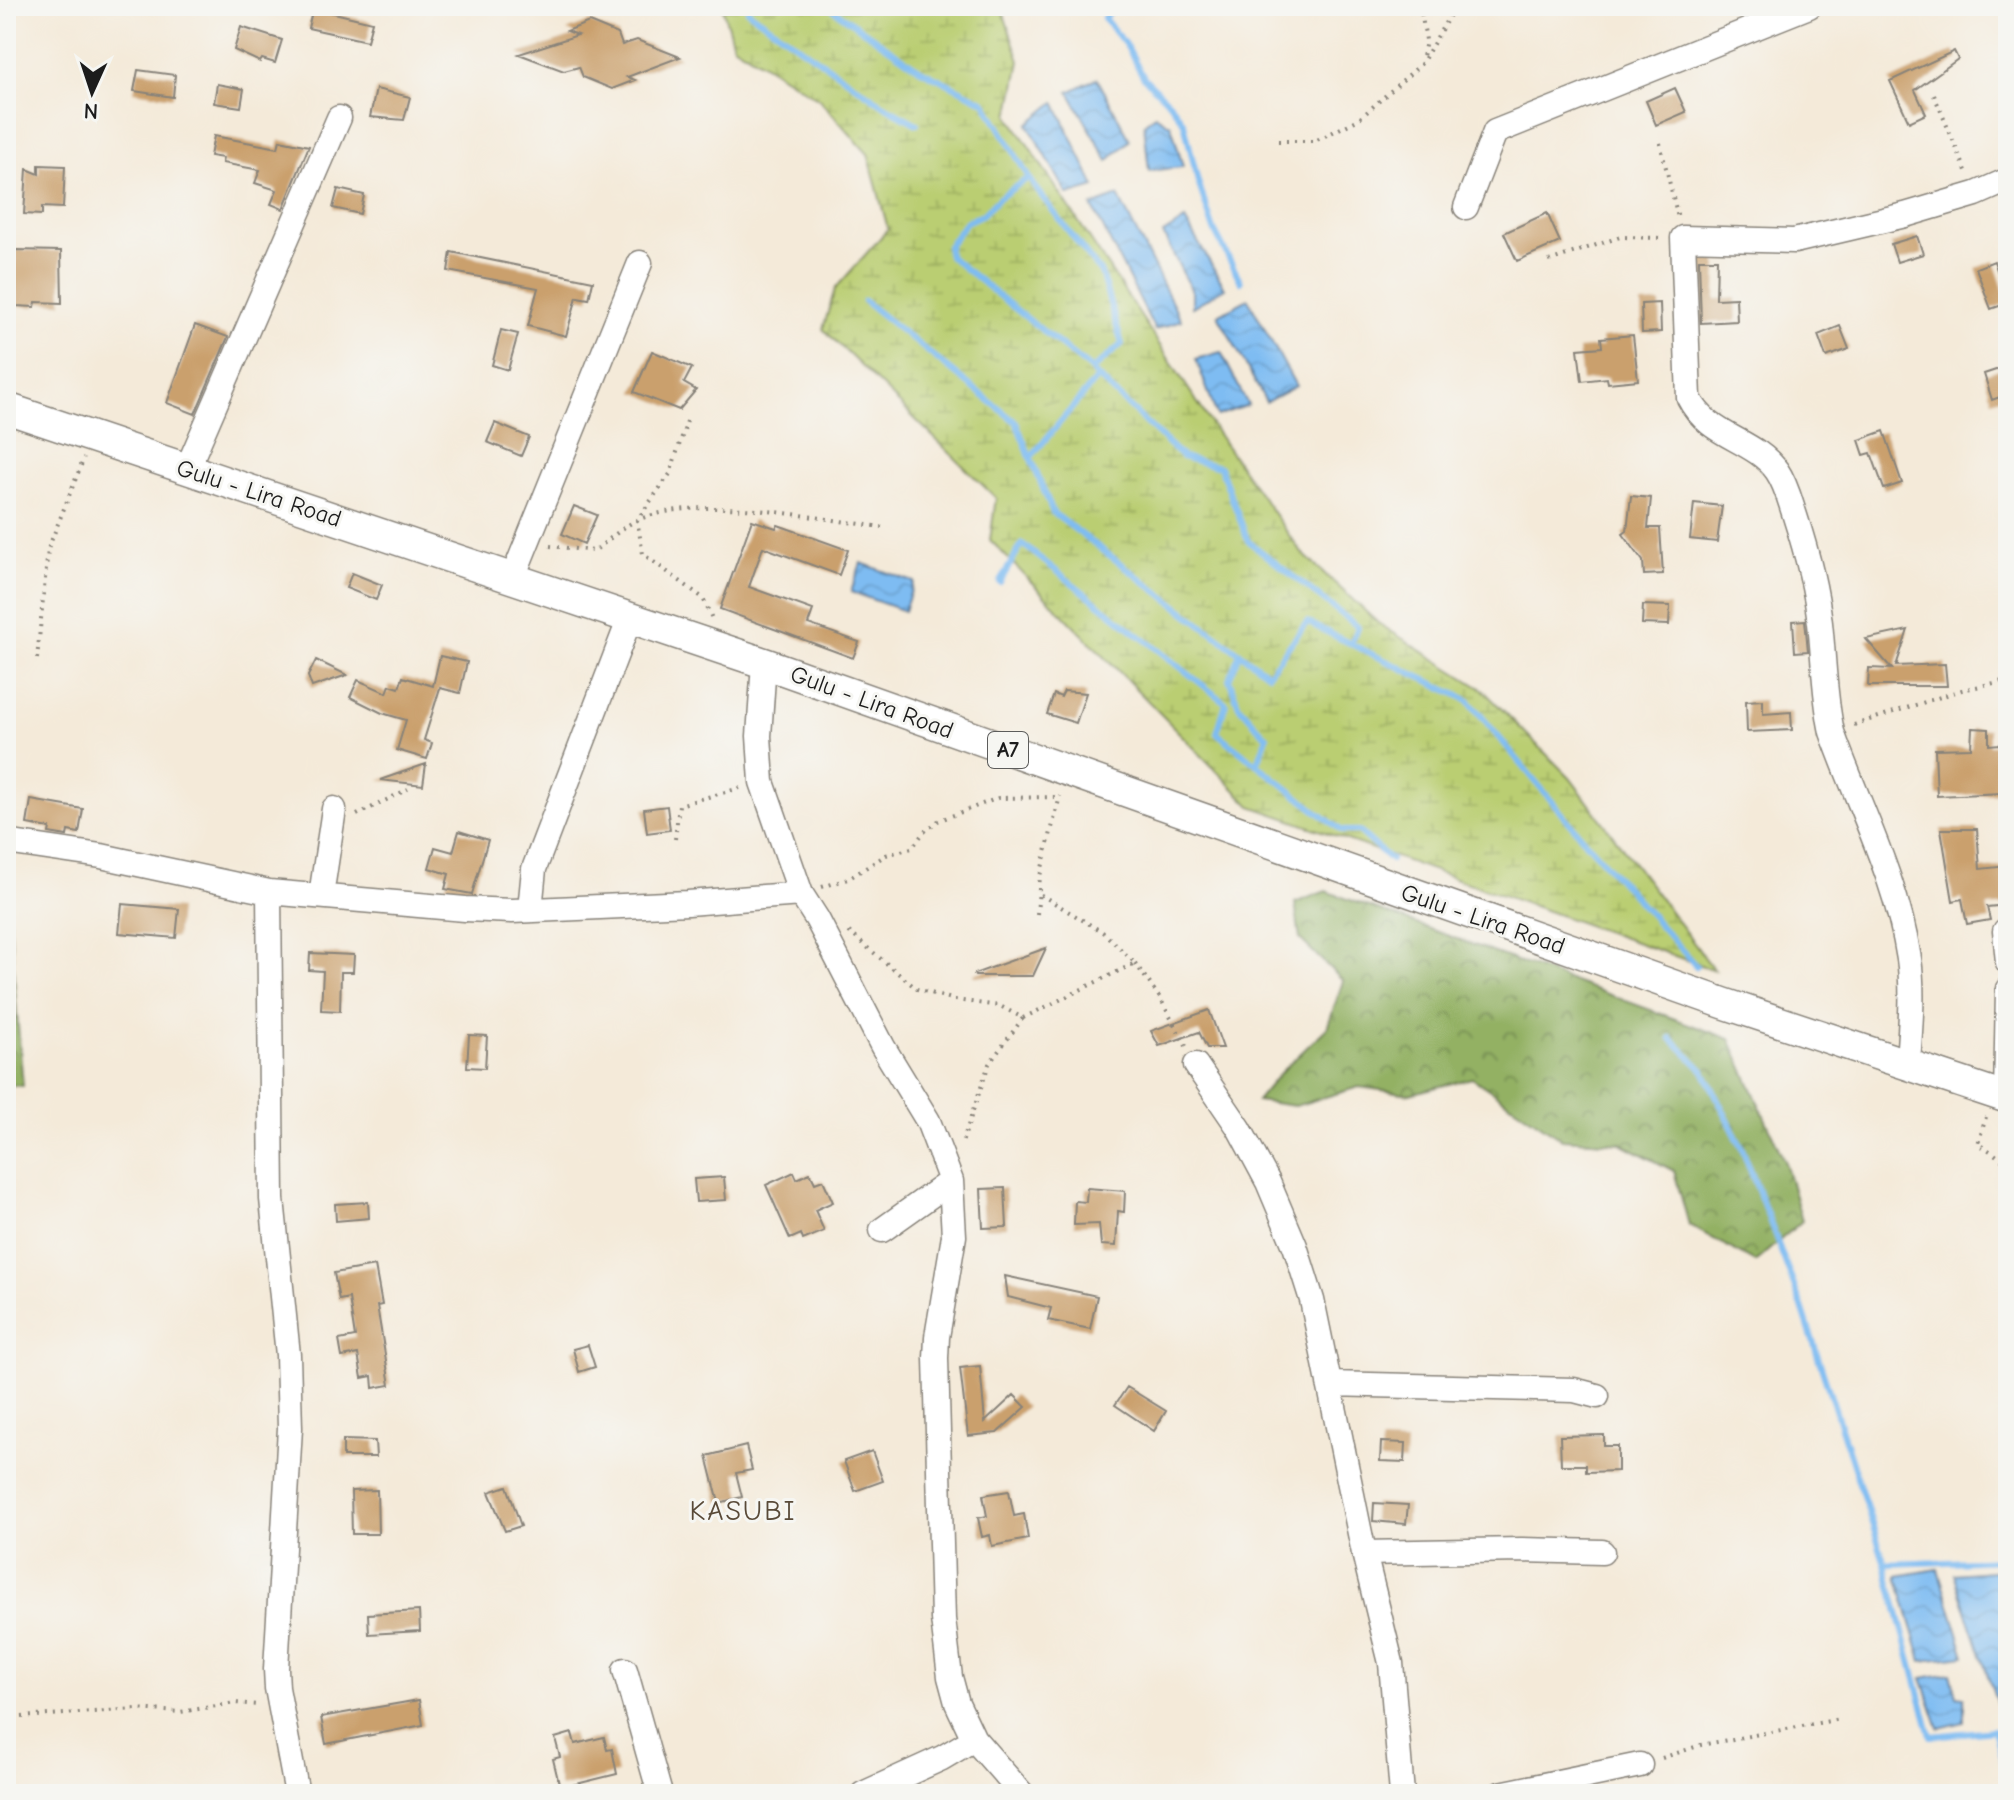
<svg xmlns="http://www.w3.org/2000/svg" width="2014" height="1800" font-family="'Comic Neue',sans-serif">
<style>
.forest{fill:url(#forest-crowns);stroke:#586640;stroke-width:2}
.wetland{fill:url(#wetland-marsh);stroke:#6b7547;stroke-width:2}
.water{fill:url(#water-waves);stroke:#4d6c87;stroke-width:2}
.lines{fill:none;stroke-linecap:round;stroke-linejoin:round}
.stream{stroke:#7ebcf2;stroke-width:6}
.building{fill:#caa06d}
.minor-casing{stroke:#88837a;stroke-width:27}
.major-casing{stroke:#88837a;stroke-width:33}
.path{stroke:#88837a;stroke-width:4;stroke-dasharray:2 6;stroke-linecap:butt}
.minor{stroke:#fff;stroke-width:24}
.major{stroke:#fff;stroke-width:30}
.labels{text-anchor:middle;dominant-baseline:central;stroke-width:6;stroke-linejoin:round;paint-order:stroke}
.shield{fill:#f6f6f2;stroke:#5d5d5c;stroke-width:2}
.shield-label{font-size:22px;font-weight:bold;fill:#1c1c1c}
.street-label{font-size:24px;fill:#1c1c1c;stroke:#f6f6f2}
.quarter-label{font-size:28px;letter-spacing:2px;fill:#594a38;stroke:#f6f6f2}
</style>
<defs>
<pattern id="forest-crowns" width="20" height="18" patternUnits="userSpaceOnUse" patternTransform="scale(2)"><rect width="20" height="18" fill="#93b164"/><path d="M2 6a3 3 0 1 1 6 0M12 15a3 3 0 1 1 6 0" fill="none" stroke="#778f52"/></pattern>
<pattern id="wetland-marsh" width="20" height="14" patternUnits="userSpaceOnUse" patternTransform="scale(2)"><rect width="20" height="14" fill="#bace72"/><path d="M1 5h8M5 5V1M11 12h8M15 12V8" fill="none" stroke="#9fb062"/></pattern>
<pattern id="water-waves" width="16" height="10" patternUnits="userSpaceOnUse" patternTransform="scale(2)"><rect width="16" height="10" fill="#7ebcf2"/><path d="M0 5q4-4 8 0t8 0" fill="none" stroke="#6ca1cf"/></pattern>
</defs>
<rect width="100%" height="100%" fill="#f6f6f2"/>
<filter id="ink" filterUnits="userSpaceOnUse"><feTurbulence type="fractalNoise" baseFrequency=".0125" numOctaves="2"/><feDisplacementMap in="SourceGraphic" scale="16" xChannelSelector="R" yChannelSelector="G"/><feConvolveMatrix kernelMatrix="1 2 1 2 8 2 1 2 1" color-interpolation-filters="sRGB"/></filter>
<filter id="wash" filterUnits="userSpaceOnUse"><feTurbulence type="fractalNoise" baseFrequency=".006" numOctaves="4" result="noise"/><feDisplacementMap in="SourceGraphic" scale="32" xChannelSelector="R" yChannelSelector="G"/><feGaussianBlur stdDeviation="1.8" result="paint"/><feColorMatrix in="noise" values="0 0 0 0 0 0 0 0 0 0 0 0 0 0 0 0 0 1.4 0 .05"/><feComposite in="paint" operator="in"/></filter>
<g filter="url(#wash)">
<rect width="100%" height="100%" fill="#f4ead9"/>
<path class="forest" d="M6,880L23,1086L6,1085Z
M1326,891L1730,1039L1786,1165L1802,1221L1755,1262L1689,1225L1674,1171L1621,1143L1562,1139L1472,1078L1410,1094L1359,1087L1295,1106L1257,1101L1280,1073L1327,1028L1343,981L1300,939L1295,903Z"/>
<path class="wetland" d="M722,6H1001L1020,61L1009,116L1224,443L1301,552L1378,623L1482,689L1570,778L1714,970L1251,806L990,540L996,498L823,329L835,289L888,229L868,154L819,99L733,45Z"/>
<path class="water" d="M1097,78L1130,140L1108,161L1069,92Z
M1055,102L1095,187L1068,195L1028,124Z
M1155,115L1171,125L1183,167L1149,171L1144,124Z
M1118,196L1181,320L1155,330L1092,206Z
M1185,220L1225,288L1192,307V291L1163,234Z
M1248,299L1296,386L1266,402L1218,315Z
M1221,352L1248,405L1217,416L1196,359Z
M861,563L914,582L904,611L851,592Z
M1938,1569L1965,1656L1922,1661L1897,1576Z
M2005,1570L2008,1578V1716L2002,1718L1954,1574Z
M1951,1673L1957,1696L1964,1697V1722L1939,1728L1922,1678Z"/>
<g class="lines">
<path class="stream" d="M748,6V11L888,108L917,124
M828,6L919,69L985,102L1033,185L1101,273L1122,344L1092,370L1098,377L1182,457L1220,467L1248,541L1358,627L1351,644L1468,700L1585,841L1696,966
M1116,6L1104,18L1128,48L1144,78L1170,103L1184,123L1198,182L1214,230L1241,282
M1028,178L999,198L983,214L966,222L948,246L949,256L1092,370
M864,301L1016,422L1053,513L1268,674L1307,622L1351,644
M1030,458L1098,377
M1000,582L1022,544L1226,703L1217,733L1342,831H1359L1391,860
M1240,653L1229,679L1239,706L1267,737L1257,765
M1671,1038L1704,1071L1742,1148L1802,1307L1885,1564L2008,1560
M1885,1564L1931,1736L1994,1730L2008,1781"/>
</g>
<g id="blocks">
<path class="building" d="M313,8L372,22L367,41L308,28Z
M589,22L618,34L622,45L637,40L680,57L627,77L635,80L612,89L583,77L579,67L564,71L519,54L578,35L567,31Z
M241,27L282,40L275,63L262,59L260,62L234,50Z
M1954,51L1958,59L1915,90L1926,114L1909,122L1890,81Z
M138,70L175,75L173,97L134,91Z
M217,84L244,89L241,107L214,103Z
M1675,88L1686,112L1656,125L1646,101Z
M376,89L410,97L404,120L370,117Z
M214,136L278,148L280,140L309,146L283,209L271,204L277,190L255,183L260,170L222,163L223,158L210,156Z
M39,165L65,166L63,208L42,207V215L24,214L27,169L39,174Z
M338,189L364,195L360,214L333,208Z
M1547,213L1560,242L1517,261L1504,233Z
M1917,236L1923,254L1897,262L1891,244Z
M15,250L61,251L62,303L36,302L35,307L16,306V292L6,291V261L15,262Z
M451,252L593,281L589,299L577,297L566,336L528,326L538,288L448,271Z
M1699,259H1717L1716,299L1736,298L1737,321L1701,323Z
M1994,261L2008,303L1991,309L1976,268Z
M1660,303L1661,332L1642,333L1641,304Z
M195,325L228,337L195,414L167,403Z
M1840,326L1849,349L1826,357L1818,335Z
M501,330L518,334L508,370L492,365Z
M1633,335L1638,380L1608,383L1607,378L1582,381L1578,349L1602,347L1601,338Z
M652,351L692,368L684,383L696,390L679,410L634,392Z
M2008,366V394L1992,400L1984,374Z
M495,423L529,437L521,456L487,442Z
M1884,431L1902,483L1884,489L1871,453L1864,455L1859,440Z
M1631,496L1651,498L1648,528H1660L1663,574L1644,575L1643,561L1623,534L1627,531Z
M1694,503L1722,506L1717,542L1690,539Z
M574,506L597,515L584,544L562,534Z
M752,520L776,528L778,525L848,550L839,575L763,547L749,587L813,610L808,624L859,642L853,658L720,609Z
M352,573L382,585L376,600L346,588Z
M1643,605L1670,606L1669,625L1642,624Z
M1805,620L1808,651L1795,652L1793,621Z
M1908,630L1896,666L1945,664L1947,686H1868L1869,668L1892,669L1866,639Z
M440,656L467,662L460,693L440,688L424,740L432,743L427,759L397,750L406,720L382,713L350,697L358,680L387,693L390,685L399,688L403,677L433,686Z
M316,660L347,675L312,687L308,676Z
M1064,691L1086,693L1076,723L1047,714L1054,694L1061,697Z
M1763,700V714L1791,712L1792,730L1747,732L1746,701Z
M1972,728L1989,729V745L2000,744L2004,793L1937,796L1935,749L1971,748Z
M426,764L423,785L380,780Z
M31,800L83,809L79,833L68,831L67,836L49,833L50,828L27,824Z
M667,806L670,830L647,833L644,809Z
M1941,829H1977L1980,869L2008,866V905L1987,907L1990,920L1967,924L1962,899L1953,901Z
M459,831L488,840L472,894L445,889L449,874L429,868L435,847L453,852Z
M122,904L179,909L176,938L119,933Z
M1046,948L1033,976H975L974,974Z
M310,953L354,955L353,972H341L340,1011L321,1010L323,971L309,970Z
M1209,1010L1223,1048H1207L1199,1032L1159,1046L1151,1031Z
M469,1035L487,1036L485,1068L467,1067Z
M794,1172L797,1179L810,1173L815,1183L823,1180L833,1202L815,1210L824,1231L803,1240L801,1234L790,1239L766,1185Z
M724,1177L726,1200L696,1202L694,1179Z
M1005,1188L1007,1227L983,1228L981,1189Z
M1087,1188L1125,1191L1124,1212L1118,1211L1116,1246L1101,1245L1099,1224L1074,1225L1075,1201L1086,1202Z
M368,1202L369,1218L336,1221L335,1204Z
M375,1266L382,1305L377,1306L390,1385L373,1388L372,1376L362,1378L358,1354L342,1357L339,1340L355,1337L349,1298L339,1300L334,1273Z
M1005,1276L1097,1296L1090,1329L1048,1320L1051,1308L1008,1297Z
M588,1345L595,1367L579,1372L573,1349Z
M980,1366L985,1422L1014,1395L1026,1407L997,1433L968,1436L960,1368Z
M1127,1387L1166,1411L1154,1431L1115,1405Z
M1604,1435V1446H1618V1471L1586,1472V1465H1561L1560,1436Z
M343,1440L375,1441L376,1457H343Z
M1381,1442L1406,1443L1405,1462L1380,1461Z
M746,1446L752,1470L736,1473L742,1497L719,1503L707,1456Z
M872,1451L883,1481L855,1491L844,1461Z
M507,1486L521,1526L505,1531L489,1492Z
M377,1490L378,1534H352L351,1491Z
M1009,1491L1014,1516L1024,1514L1028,1539L992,1546L990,1535L982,1537L978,1518L987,1516L983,1495Z
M1374,1503L1408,1505L1406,1524L1373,1521Z
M419,1611L420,1631L369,1634L368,1614Z
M419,1700L423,1725L326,1744L321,1717Z
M572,1733L575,1744L604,1737L607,1750L612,1749L617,1774L560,1788L553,1759L560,1757L555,1738Z"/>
</g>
</g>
<g filter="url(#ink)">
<use href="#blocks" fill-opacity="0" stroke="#88837a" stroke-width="2"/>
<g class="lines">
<g class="minor-casing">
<path id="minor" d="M1466,207L1495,132L1809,6
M187,469L339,118
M513,577L640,263
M764,663L759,736L762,782L801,894L817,919L883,1047L928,1121L951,1181L954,1236L937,1337L936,1358L943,1619L950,1677L957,1703L974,1739L1022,1794
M6,842L101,856L269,892L465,909L512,911L688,903L801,894
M269,892L272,1199L288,1355L290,1428L276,1669L277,1688L297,1794
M321,896L334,809
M530,910L534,869L630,618
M2005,931L2008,962
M1908,1063C1910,1029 1914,993 1909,959C1897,879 1859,807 1832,732C1824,696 1824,659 1820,623C1816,587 1806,550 1795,516C1790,501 1786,484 1777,471C1753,438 1709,438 1689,398L1683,238L1794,241L1905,215L1976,194L2008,180
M1196,1065L1239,1128L1268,1182L1295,1246L1312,1300L1364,1553L1391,1663L1402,1794
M2006,1098L2008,989
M882,1230L951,1181
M1329,1384L1574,1390L1597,1396
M1364,1553L1521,1550L1602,1552
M625,1670L660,1794
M863,1794L942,1758L974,1739
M1500,1794L1640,1765"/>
</g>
<g class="major-casing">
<path id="major" d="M6,408L764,663L1723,1003L2008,1098"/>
</g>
<path class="path" d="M1420,6L1426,40L1423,57
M1934,95L1967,173
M1278,141H1315L1359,119L1422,63L1455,6
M1660,143L1678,218
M1549,261L1620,237L1663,238
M687,421L670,474L637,520L643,554L703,598L713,621
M550,546L594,551C608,541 624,525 640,519C706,494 812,518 882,527
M37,659L48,549L84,458
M1854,725L1962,690L2008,680
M357,815L408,789
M675,839L679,805L740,788
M822,887L848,879L886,855L912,848L924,832L938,821L998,798L1059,797
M1037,914L1040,876L1060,796
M849,932L917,989L955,1000L1000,1006L1023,1018L989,1064L961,1146
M1135,963L1160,998L1186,1046
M1023,1018L1135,963L1104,933L1038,893
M1986,1117L1978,1144L1992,1152L2008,1165
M6,1718L136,1709L180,1712L235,1703L259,1705
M1662,1758L1701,1745L1840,1719"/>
<use href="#minor" class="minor"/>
<use href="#major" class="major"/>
</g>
</g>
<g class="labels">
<rect class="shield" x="988" y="732" width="40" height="36" rx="6"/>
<g class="shield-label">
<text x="1008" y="750">A7</text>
</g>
<g class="street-label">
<text transform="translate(259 493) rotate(18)">Gulu - Lira Road</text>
<text transform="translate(872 702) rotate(20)">Gulu - Lira Road</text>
<text transform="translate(1483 919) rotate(19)">Gulu - Lira Road</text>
</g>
<g class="quarter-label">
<text x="743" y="1511">KASUBI</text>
</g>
</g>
<rect width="2014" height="1800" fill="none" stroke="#f6f6f2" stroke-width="32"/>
<g transform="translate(92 92) rotate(183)" stroke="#f6f6f2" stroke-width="6" paint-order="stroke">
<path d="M0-6L14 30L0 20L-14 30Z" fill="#1c1c1c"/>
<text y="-12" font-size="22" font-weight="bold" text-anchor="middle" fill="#1c1c1c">N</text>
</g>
</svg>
